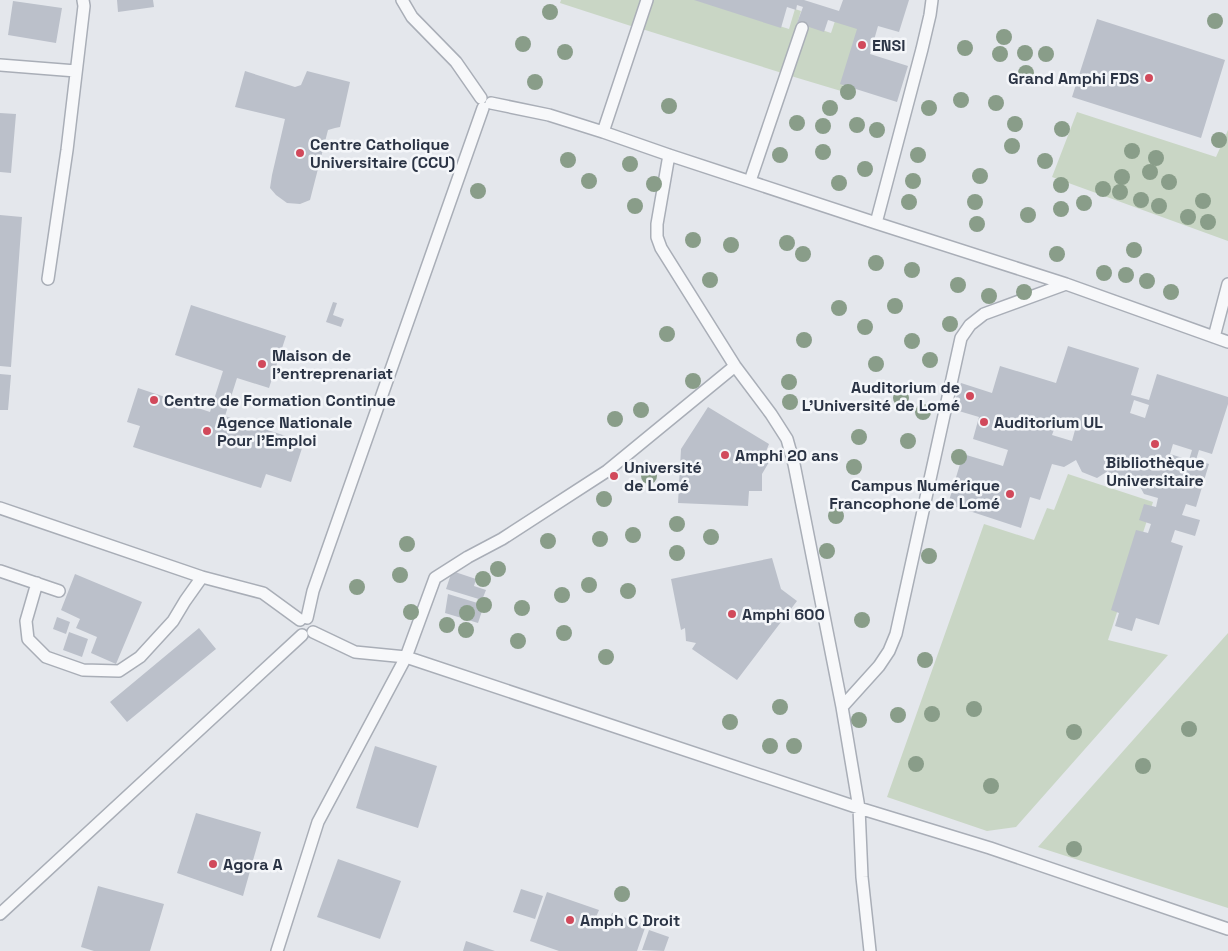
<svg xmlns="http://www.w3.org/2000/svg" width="1228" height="951" font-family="'Space Grotesk',sans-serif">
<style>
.green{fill:#c9d6c5}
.building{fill:#bbc0ca;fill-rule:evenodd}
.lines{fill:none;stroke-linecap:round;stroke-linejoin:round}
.service-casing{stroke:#a9aeb7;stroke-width:14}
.service{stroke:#f7f8fa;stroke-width:11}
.tree{fill:#899d89}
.poi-dot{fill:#d1495b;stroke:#f4f6f9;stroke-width:2}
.labels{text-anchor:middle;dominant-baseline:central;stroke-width:5;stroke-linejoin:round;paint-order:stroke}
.poi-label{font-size:16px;font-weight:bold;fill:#2b3445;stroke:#f4f6f9;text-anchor:start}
</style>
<rect width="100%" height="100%" fill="#e4e7ec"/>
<path class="green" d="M561,0H643L634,27L560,3Z
M651,0H698L789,29L795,9L801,11L782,73L642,29Z
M835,21L861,28L841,91L791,76L807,25L831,33Z
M1077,112L1216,157L1228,130V241L1052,177Z
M1068,474L1153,502L1108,640L1168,655L1016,827L987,831L887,797L984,524L1034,540L1047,508L1054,510Z
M1228,633V908L1038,847Z"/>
<path class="building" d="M117,0H153L154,7L118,12Z
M694,0H804L839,11L843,0H909L899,32L878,26L870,54L908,66L897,102L840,84L857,29L828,20L824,32L797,23L803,7L797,5L796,10L787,7L781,28Z
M13,1L62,8L56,43L8,35Z
M1097,19L1225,60L1201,138L1072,97Z
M245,71L295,87L301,85L307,71L350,82L340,127L335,128L328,130L310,200L300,204L287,203L276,195L270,188L272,175L285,119L235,107Z
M0,113L16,114L11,173L0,172Z
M0,215L22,217L11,367L0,366Z
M333,302L337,303L333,315L344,319L341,327L326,322Z
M191,305L286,336L269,388L237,378L225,416L304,442L291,482L266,474L261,488L133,447L140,426L127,422L138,388L210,412L223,371L175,355Z
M1068,346L1139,368L1131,395L1149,400L1157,374L1228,397V404L1212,454L1199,450L1196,460L1209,464L1196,507L1186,504L1182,515L1200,520L1195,536L1175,530L1171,542L1183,546L1159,625L1136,618L1132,631L1115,626L1119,613L1111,610L1136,530L1148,533L1151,524L1139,520L1144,504L1156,507L1158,498L1144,494L1136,479L1123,488L1116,485L1108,471L1097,478L1082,472L1076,460L1064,467L1052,464L1040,500L1030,497L1021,528L948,504L963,454L1003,466L1008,450L973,439L979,417L952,409L961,383L992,393L1000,366L1056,383ZM1134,400L1149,405L1145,418L1130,413ZM1056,424L1075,430L1072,441L1052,435ZM1173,444L1192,450L1189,460L1170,454Z
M0,374L11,375L8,410H0Z
M708,407L769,444L765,454L772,457L762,474V491H749L748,506L678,503L681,449Z
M772,558L781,589L797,601L737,680L692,649L696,643L686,641L685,628L681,630L671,579Z
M452,571L476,579L474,586L486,590L482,600L446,589Z
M75,574L142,602L116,664L91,653L97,637L76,628L80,619L61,610Z
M448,594L484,605L478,623L445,613Z
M57,617L70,622L66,634L53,629Z
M199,628L216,649L127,722L110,702Z
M69,632L88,639L82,657L63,650Z
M375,746L437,766L418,828L356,808Z
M196,813L261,832L243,896L177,873Z
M338,859L401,881L380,939L317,917Z
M98,886L164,904L150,951H94L81,947Z
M521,889L543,896L535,919L513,912Z
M547,892L599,910L596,917L609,922L612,913L646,925L637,951H559L530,941Z
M649,930L669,937L664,951L642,950Z
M466,941L495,951H463Z"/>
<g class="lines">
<g class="service-casing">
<path id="service" d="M402,0L412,17L456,62L481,98
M0,65L76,71
M491,103L549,115L603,132L669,155L876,223L1066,284L1228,342
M603,132L647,0
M669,155L657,224V237L661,248L735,366L771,414L787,439L794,464L842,707L859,808L862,877L870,951
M750,181L802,28
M876,223L922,49L930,15L932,0
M48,279L67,150L84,6L83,0
M1214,337L1228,284
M0,508L202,577L263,593L300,620
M0,571L59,591
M37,583L26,621L28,639L46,657L83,670L119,671L140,657L173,621L185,601L202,577
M307,618L313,591L483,108
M313,632L355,652L406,657L859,808L990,848L1228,929
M842,707L879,666L889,651L896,634L961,338L970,325L984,314L1066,284
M0,914L302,635
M277,951L318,822L406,657L435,578L468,557L502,539L607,471L735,366"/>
</g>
<use href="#service" class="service"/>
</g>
<g class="tree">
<circle cx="550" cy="12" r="8"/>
<circle cx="1215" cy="21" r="8"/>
<circle cx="1004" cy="37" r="8"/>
<circle cx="523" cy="44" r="8"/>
<circle cx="965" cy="48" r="8"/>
<circle cx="565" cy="52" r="8"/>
<circle cx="1025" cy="53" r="8"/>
<circle cx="1000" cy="54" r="8"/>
<circle cx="1046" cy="54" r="8"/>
<circle cx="1026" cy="73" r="8"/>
<circle cx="535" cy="82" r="8"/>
<circle cx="848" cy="92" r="8"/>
<circle cx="961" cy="100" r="8"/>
<circle cx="996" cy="103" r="8"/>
<circle cx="669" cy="106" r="8"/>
<circle cx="830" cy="108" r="8"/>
<circle cx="929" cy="108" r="8"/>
<circle cx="797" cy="123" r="8"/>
<circle cx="1015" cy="124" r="8"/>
<circle cx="857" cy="125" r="8"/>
<circle cx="823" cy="126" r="8"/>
<circle cx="1062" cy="129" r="8"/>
<circle cx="877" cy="130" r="8"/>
<circle cx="1219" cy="140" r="8"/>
<circle cx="1012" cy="146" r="8"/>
<circle cx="1132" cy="151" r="8"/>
<circle cx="823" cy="152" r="8"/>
<circle cx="780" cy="155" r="8"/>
<circle cx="918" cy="155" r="8"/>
<circle cx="1156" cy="158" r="8"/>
<circle cx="568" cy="160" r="8"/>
<circle cx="1045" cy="161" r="8"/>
<circle cx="630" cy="164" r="8"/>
<circle cx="865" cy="169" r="8"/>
<circle cx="1150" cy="172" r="8"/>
<circle cx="980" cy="176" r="8"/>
<circle cx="1122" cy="177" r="8"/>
<circle cx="589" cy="181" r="8"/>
<circle cx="913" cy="181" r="8"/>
<circle cx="1169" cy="182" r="8"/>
<circle cx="839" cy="183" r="8"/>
<circle cx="654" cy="184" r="8"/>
<circle cx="1061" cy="185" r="8"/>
<circle cx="1103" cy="189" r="8"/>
<circle cx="478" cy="191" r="8"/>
<circle cx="1120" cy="192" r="8"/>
<circle cx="1141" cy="200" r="8"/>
<circle cx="1203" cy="201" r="8"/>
<circle cx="909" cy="202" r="8"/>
<circle cx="975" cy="202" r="8"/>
<circle cx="1084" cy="203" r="8"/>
<circle cx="635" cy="206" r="8"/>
<circle cx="1159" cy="206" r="8"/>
<circle cx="1061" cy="209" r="8"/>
<circle cx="1028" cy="215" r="8"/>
<circle cx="1188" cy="217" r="8"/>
<circle cx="1208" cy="222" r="8"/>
<circle cx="977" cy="224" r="8"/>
<circle cx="693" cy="240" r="8"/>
<circle cx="787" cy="243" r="8"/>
<circle cx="731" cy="245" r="8"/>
<circle cx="1134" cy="250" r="8"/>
<circle cx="803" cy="254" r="8"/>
<circle cx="1057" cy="254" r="8"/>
<circle cx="876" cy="263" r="8"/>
<circle cx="912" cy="270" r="8"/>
<circle cx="1104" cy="273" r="8"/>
<circle cx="1126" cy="275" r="8"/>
<circle cx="710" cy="280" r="8"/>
<circle cx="1147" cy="281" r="8"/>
<circle cx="958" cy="285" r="8"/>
<circle cx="1024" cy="292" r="8"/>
<circle cx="1171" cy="292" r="8"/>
<circle cx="989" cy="296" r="8"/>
<circle cx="895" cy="306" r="8"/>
<circle cx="839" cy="308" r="8"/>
<circle cx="950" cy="324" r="8"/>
<circle cx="865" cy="327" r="8"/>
<circle cx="667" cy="334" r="8"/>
<circle cx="804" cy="340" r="8"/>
<circle cx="912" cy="341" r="8"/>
<circle cx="930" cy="360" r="8"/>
<circle cx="876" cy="364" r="8"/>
<circle cx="693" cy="381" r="8"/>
<circle cx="789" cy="382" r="8"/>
<circle cx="901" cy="398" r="8"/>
<circle cx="790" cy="402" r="8"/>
<circle cx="641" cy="410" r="8"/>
<circle cx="923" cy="412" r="8"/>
<circle cx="615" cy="419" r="8"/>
<circle cx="859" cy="437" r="8"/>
<circle cx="908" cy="441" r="8"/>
<circle cx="959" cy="457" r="8"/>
<circle cx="854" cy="467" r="8"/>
<circle cx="649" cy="476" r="8"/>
<circle cx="604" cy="499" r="8"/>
<circle cx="836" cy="516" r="8"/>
<circle cx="677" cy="524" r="8"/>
<circle cx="633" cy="535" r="8"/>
<circle cx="711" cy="537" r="8"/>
<circle cx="600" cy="539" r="8"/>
<circle cx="548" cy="541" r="8"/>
<circle cx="407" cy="544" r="8"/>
<circle cx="827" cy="551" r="8"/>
<circle cx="677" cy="553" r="8"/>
<circle cx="929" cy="556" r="8"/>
<circle cx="498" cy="569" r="8"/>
<circle cx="400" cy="575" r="8"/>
<circle cx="483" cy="579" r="8"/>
<circle cx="589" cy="585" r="8"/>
<circle cx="357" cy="587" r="8"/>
<circle cx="628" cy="591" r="8"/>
<circle cx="562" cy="595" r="8"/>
<circle cx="484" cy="605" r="8"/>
<circle cx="522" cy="608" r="8"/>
<circle cx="411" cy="612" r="8"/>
<circle cx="467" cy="613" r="8"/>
<circle cx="862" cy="620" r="8"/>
<circle cx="447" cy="625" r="8"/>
<circle cx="466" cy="630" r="8"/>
<circle cx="564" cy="633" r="8"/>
<circle cx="518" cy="641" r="8"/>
<circle cx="606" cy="657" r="8"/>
<circle cx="925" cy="660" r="8"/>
<circle cx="780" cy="707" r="8"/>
<circle cx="974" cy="709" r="8"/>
<circle cx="932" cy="714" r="8"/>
<circle cx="898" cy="715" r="8"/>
<circle cx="859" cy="720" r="8"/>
<circle cx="730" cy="722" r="8"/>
<circle cx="1189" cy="729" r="8"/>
<circle cx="1074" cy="732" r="8"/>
<circle cx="770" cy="746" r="8"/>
<circle cx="794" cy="746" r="8"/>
<circle cx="916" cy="764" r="8"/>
<circle cx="1143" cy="766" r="8"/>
<circle cx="991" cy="786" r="8"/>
<circle cx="1074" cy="849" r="8"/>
<circle cx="622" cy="894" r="8"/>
</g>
<g class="poi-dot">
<circle cx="862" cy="45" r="5"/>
<circle cx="1149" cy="78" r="5"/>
<circle cx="300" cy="153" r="5"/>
<circle cx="262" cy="364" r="5"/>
<circle cx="970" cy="396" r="5"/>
<circle cx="154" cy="400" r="5"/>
<circle cx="984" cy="422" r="5"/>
<circle cx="207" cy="431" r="5"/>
<circle cx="1155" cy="444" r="5"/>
<circle cx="725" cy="455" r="5"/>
<circle cx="614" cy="476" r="5"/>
<circle cx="1010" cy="494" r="5"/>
<circle cx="732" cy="614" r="5"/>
<circle cx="213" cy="864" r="5"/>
<circle cx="570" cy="920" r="5"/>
</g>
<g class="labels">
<g class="poi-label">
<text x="872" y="45">ENSI</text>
<text x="1139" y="78" text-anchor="end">Grand Amphi FDS</text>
<text x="310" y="144">Centre Catholique<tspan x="310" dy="18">Universitaire (CCU)</tspan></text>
<text x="272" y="355">Maison de<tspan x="272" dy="18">l'entreprenariat</tspan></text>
<text x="960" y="387" text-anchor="end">Auditorium de<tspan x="960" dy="18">L'Université de Lomé</tspan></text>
<text x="164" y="400">Centre de Formation Continue</text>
<text x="217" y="422">Agence Nationale<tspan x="217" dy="18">Pour l'Emploi</tspan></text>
<text x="994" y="422">Auditorium UL</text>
<text x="735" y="455">Amphi 20 ans</text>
<text x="1155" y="462" text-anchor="middle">Bibliothèque<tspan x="1155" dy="18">Universitaire</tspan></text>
<text x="624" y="467">Université<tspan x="624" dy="18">de Lomé</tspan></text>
<text x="1000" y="485" text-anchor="end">Campus Numérique<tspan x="1000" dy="18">Francophone de Lomé</tspan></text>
<text x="742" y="614">Amphi 600</text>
<text x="223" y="864">Agora A</text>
<text x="580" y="920">Amph C Droit</text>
</g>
</g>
</svg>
